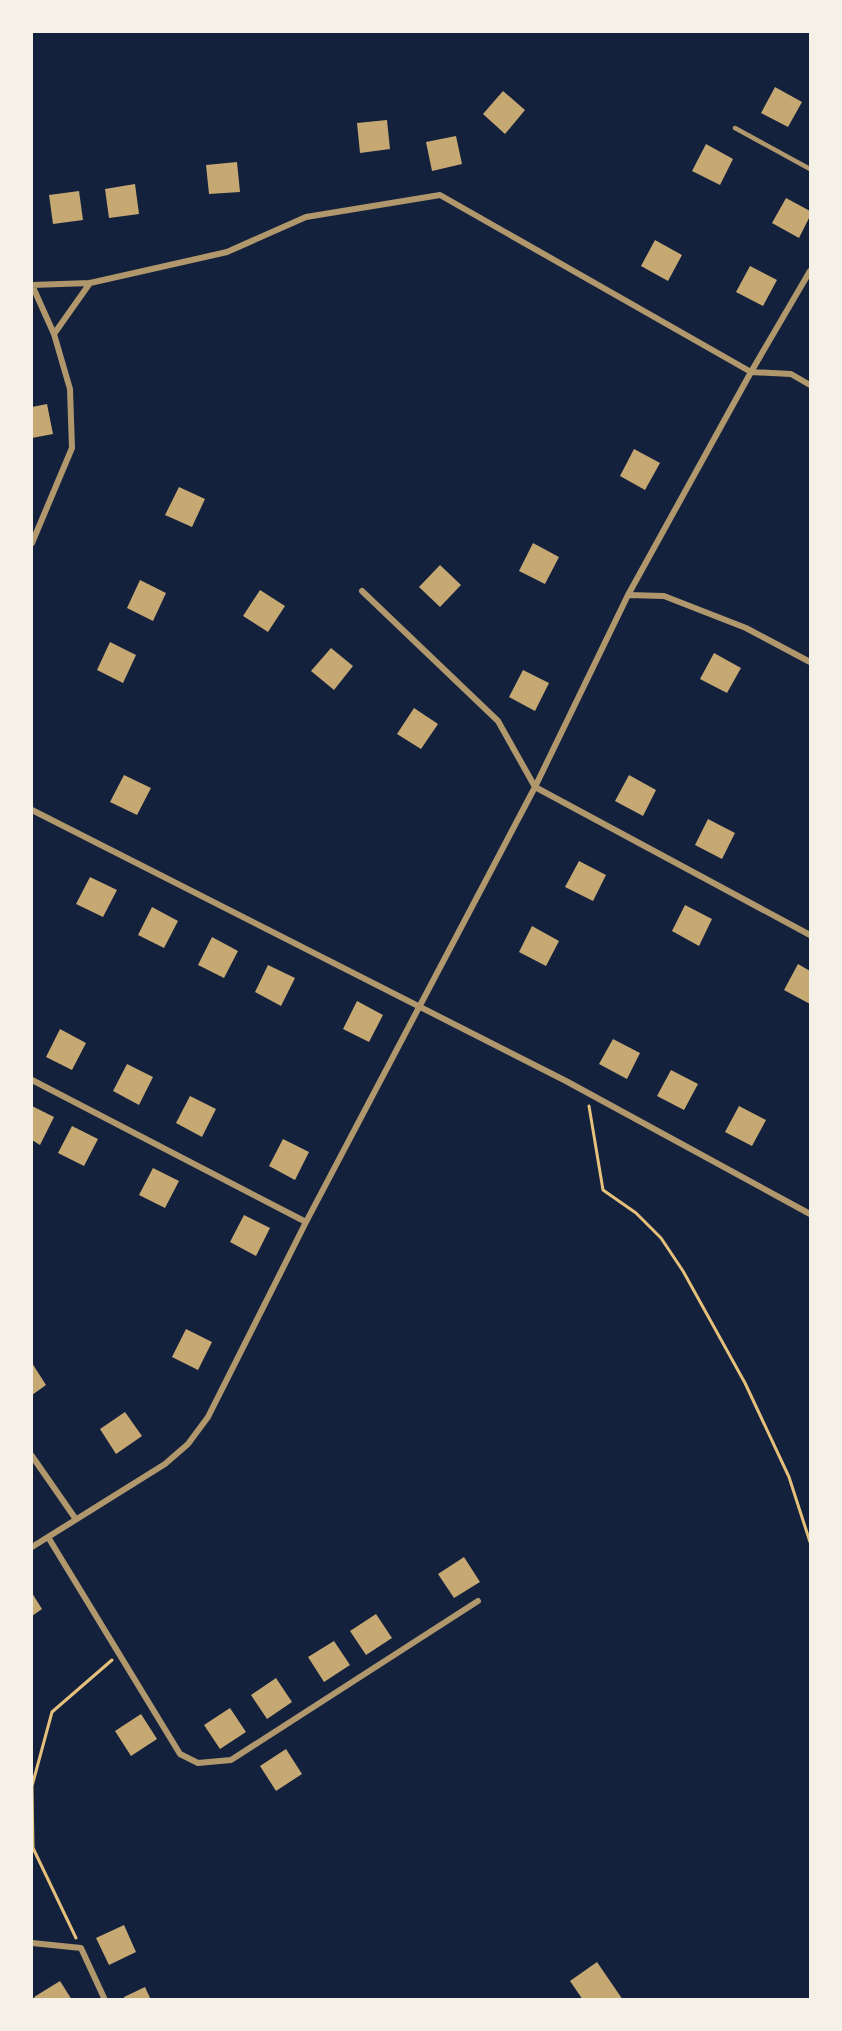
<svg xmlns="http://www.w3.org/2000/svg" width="842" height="2031" font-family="Overpass,sans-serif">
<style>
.building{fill:#c6a872}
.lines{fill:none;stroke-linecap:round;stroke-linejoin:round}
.path{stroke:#e5c07b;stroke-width:3}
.service{stroke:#b1986c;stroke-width:4.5}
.minor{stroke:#b1986c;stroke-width:6}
</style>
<rect width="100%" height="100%" fill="#14213d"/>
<path class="building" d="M775,87L802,102L788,127L761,113Z
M503,91L525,110L505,134L483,114Z
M387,120L390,149L360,153L357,123Z
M456,136L462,164L432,171L426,142Z
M706,144L733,159L720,185L692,171Z
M237,162L240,192L209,194L206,165Z
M135,184L139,214L109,218L105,189Z
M79,191L83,220L53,224L49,195Z
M786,198L810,211V216L799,238L772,223Z
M655,240L682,255L668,281L641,266Z
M750,266L777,280L763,306L736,292Z
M47,404L53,434L32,438V407Z
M634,449L660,463L645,490L620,476Z
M179,487L205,499L192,527L165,515Z
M533,543L559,557L545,584L519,571Z
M440,565L461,585L440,607L419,587Z
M140,580L166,593L153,621L127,608Z
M260,590L285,606L268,632L243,616Z
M110,642L136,655L123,683L97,670Z
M331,648L353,666L334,690L311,671Z
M714,653L741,668L727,693L700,679Z
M523,670L549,683L535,711L509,697Z
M414,708L438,724L421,749L397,734Z
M124,775L151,788L137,815L110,802Z
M629,775L656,790L643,816L615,801Z
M708,819L735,833L722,859L695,845Z
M579,861L606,875L593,901L565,887Z
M90,877L117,890L103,917L76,904Z
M685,905L712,919L699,946L672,931Z
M152,907L178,921L164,948L138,935Z
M532,926L559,941L546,966L519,952Z
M212,937L238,951L224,978L198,965Z
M798,964L810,971V1004L784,990Z
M268,965L295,978L281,1006L255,992Z
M357,1001L383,1015L369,1042L343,1029Z
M60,1029L86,1043L72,1070L46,1057Z
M613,1039L640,1053L627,1079L599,1064Z
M127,1064L153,1077L139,1105L113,1091Z
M671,1070L698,1084L684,1110L657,1096Z
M190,1096L216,1109L202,1137L176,1123Z
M32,1106L54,1117L40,1145L32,1140Z
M739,1106L766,1120L752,1146L725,1132Z
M72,1126L98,1139L84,1166L58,1153Z
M283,1139L309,1152L295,1180L269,1166Z
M153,1168L179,1181L165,1208L139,1195Z
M244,1215L270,1228L256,1256L230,1242Z
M186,1329L212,1342L198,1370L172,1357Z
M32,1363L46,1385L32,1395Z
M125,1412L142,1436L116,1454L100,1429Z
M464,1557L480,1582L454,1598L438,1574Z
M32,1593L42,1609L32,1616Z
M376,1614L392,1638L366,1655L350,1631Z
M334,1641L350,1665L324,1682L308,1657Z
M276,1678L292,1702L267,1719L251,1695Z
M230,1708L246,1732L220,1749L204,1725Z
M141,1714L157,1739L131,1756L115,1731Z
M286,1749L302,1774L276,1791L260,1766Z
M124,1925L136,1952L109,1965L96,1938Z
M597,1962L623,2000H583L570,1981Z
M60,1981L72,2000H36L34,1997Z
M145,1987L151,2000H125L124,1997Z"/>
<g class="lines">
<path class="path" d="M589,1106L603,1190L636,1213L661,1238L683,1271L745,1383L789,1477L810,1542
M76,1938L33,1848L32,1786L52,1712L112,1660"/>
<path class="service" d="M735,128L810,169"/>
<path class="minor" d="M54,334L32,285L90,283L227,252L306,217L440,195L751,372L791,374L810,385
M32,543L72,448L70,389L54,334L90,283
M362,591L498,721L535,787L810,935
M628,595L664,596L746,628L810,662
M32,810L566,1081L810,1214
M32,1080L306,1222
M32,1456L75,1518
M48,1537L180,1754L198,1763L231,1760L478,1601
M32,1547L165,1464L188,1444L208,1417L306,1222L535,787L628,595L751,372L810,271
M32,1943L81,1948L105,2000"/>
</g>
<rect width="842" height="2031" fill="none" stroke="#f6f1e7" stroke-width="66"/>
</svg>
